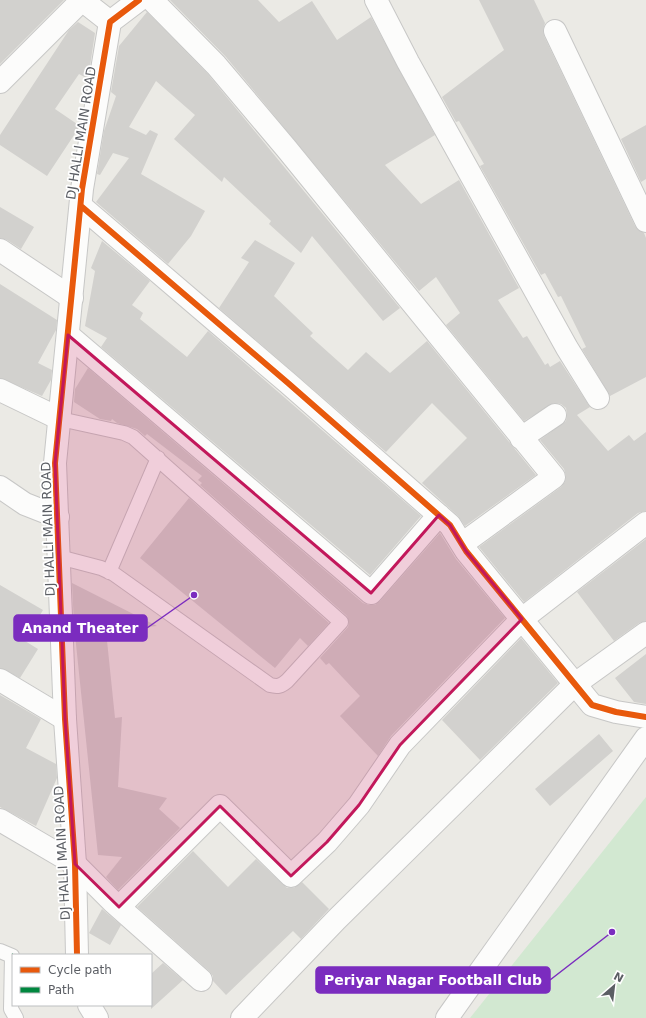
<svg xmlns="http://www.w3.org/2000/svg" width="646" height="1018" font-family="'DejaVu Sans',sans-serif">
<style>
.green{fill:#d2e8d1}
.building{fill:#d2d1ce}
.lines{fill:none;stroke-linecap:round;stroke-linejoin:round}
.service-casing{stroke:#c7c7c6;stroke-width:16}
.minor-casing{stroke:#c7c7c6;stroke-width:24}
.tertiary-casing{stroke:#c7c7c6;stroke-width:24}
.service{stroke:#fcfcfb;stroke-width:14}
.minor{stroke:#fcfcfb;stroke-width:22}
.tertiary{stroke:#fcfcfb;stroke-width:22}
.quiet{stroke:#00873e;stroke-width:5;stroke-dasharray:10 5;stroke-linecap:butt}
.cycleway-casing{stroke:#fff;stroke-width:8}
.cycleway{stroke:#e8590c;stroke-width:6}
.marked{fill:#c2185b;fill-opacity:0.2;stroke:#c2185b;stroke-width:3;stroke-linejoin:round}
.labels{text-anchor:middle;dominant-baseline:central;stroke-width:3.5;stroke-linejoin:round;paint-order:stroke}
.street-label{font-size:13px;fill:#5b5e64;stroke:#fff}
.leader{fill:none;stroke:#7b2cbf;stroke-width:1.5}
.callout-dot{fill:#7b2cbf;stroke:#fff;stroke-width:1.5}
.callout{fill:#7b2cbf;stroke:#7b2cbf;stroke-width:1.5}
.callout-label{font-size:14px;text-anchor:middle;font-weight:bold;fill:#fff}
</style>
<rect width="100%" height="100%" fill="#ebeae5"/>
<path class="green" d="M646,797V1018H470Z"/>
<path class="building" d="M0,0H64L0,64Z
M170,0H258L279,22L312,1L337,40L371,17L435,135L385,165L421,204L459,180L519,288L498,300L523,338L527,336L545,365L548,363L550,367L560,361L590,407L577,415L608,451L629,435L634,441L646,432V511L638,513L524,602L479,547L561,487L565,482L566,476L564,469L540,440L566,421L567,414L566,408L561,404L554,403L524,421L446,325L460,313L436,277L419,291L226,57Z
M479,0H534L545,23L543,30L544,36L635,226L644,233L646,238V377L610,396L582,349L586,347L561,296L558,297L545,273L541,275L480,166L484,164L459,121L456,122L442,97L504,50Z
M147,12L207,73L400,308L383,321L312,236L301,253L269,224L271,221L224,177L222,182L174,139L195,115L156,81L129,127L146,135L150,130L158,134L141,174L205,211L191,236L168,264L96,202L129,158L113,153L100,175L97,174L104,131L116,96L111,92L119,46Z
M78,22L95,33L88,79L79,74L55,109L80,126L47,176L0,145V135L69,30Z
M646,125V179L641,182L621,139Z
M0,207L34,227L21,249L7,240L0,238Z
M255,240L295,263L274,296L313,333L310,336L348,370L366,352L390,373L427,341L536,475L465,526L458,516L422,483L467,438L432,403L386,452L219,308L249,262L241,258Z
M102,241L150,281L132,305L143,313L140,319L187,357L208,331L421,516L370,575L101,347L107,338L85,326L95,271L91,268Z
M0,284L57,320L56,330L38,363L52,370L51,380L42,396L0,378Z
M88,368L363,603L369,605H375L380,601L440,533L456,559L505,618L391,736L378,756L340,716L360,696L329,663L326,665L320,658L348,627L349,623L347,616L200,485L202,483L198,480L202,476L147,434L145,436L137,429L117,423L112,419L111,421L100,419L74,402L75,389Z
M189,498L329,623L308,646L300,638L275,668L140,558Z
M646,539V621L639,623L614,641L577,592Z
M72,583L157,626L106,631L115,718L122,717L118,787L167,798L159,809L180,828L118,890L106,877L122,857L98,855L74,625Z
M0,585L43,610L25,641L38,649L20,678L0,668Z
M521,638L558,683L480,760L442,720Z
M646,654V704L634,702L615,678Z
M0,695L41,719L26,748L56,764L57,778L36,826L0,807Z
M599,734L613,751L550,806L535,789Z
M193,851L228,887L256,859L287,888H294L302,882L329,909L301,939L293,931L226,995L213,981V976L209,971L137,907Z
M102,909L121,925L110,945L89,933Z
M163,963L183,980L151,1009V974Z"/>
<g class="lines">
<g class="service-casing">
<path id="service" d="M59,557L101,568L114,574L270,685C278,687 281,686 287,681L341,622L133,437L124,433L60,419
M109,572L158,458
M0,951L12,956L11,1009L16,1018"/>
</g>
<g class="minor-casing">
<path id="minor" d="M82,0L110,22
M152,0L216,65L286,148L554,477L462,544
M376,0L408,62L567,348L598,398
M555,31L646,221
M0,82L82,0
M81,206L288,383L450,525L466,551L592,705L616,712L646,717
M0,250L72,298
M68,335L371,593L439,515
M0,390L60,419
M521,438L555,415
M0,487L25,504L58,517
M0,680L65,719
M0,820L75,864L113,902L201,980
M119,907L220,806L291,876L327,842L359,805L400,745L522,619L646,523
M242,1018L336,920L575,684L646,633
M447,1018L646,738"/>
</g>
<g class="tertiary-casing">
<path id="tertiary" d="M77,955L75,864L65,719L55,463L82,189L110,22L139,0
M89,1005L97,1018"/>
</g>
<use href="#service" class="service"/>
<use href="#minor" class="minor"/>
<use href="#tertiary" class="tertiary"/>
<path class="quiet" d="M12,956H13"/>
<g class="cycleway-casing">
<path id="cycleway" d="M81,206L288,383L450,525L466,551L592,705L616,712L646,717
M77,955L75,864L65,719L55,463L82,189L110,22L139,0"/>
</g>
<use href="#cycleway" class="cycleway"/>
</g>
<path class="marked" d="M68,335L371,593L439,515L450,525L466,551L522,619L400,745L359,805L327,842L291,876L220,806L119,907L75,864L65,719L55,463Z"/>
<g class="labels">
<g class="street-label">
<text transform="translate(81 133) rotate(-81)">DJ HALLI MAIN ROAD</text>
<text transform="translate(48 529) rotate(-92)">DJ HALLI MAIN ROAD</text>
<text transform="translate(62 853) rotate(-93)">DJ HALLI MAIN ROAD</text>
</g>
</g>
<path class="leader" d="M194 595L147 628M612 932L550 980"/>
<g class="callout-dot">
<circle cx="194" cy="595" r="4"/>
<circle cx="612" cy="932" r="4"/>
</g>
<g class="callout">
<rect x="14" y="615" width="133" height="26" rx="4"/>
<rect x="316" y="967" width="234" height="26" rx="4"/>
</g>
<g class="callout-label">
<text x="80" y="633">Anand Theater</text>
<text x="433" y="985">Periyar Nagar Football Club</text>
</g>
<rect x="12" y="954" width="140" height="52" fill="#ffffff" stroke="#bdbfc1"/>
<rect x="20" y="967" width="20" height="6" fill="#e8590c" stroke="#bdbfc1"/>
<text x="48" y="974" font-size="12" fill="#5b5e64">Cycle path</text>
<rect x="20" y="987" width="20" height="6" fill="#00873e" stroke="#bdbfc1"/>
<text x="48" y="994" font-size="12" fill="#5b5e64">Path</text>
<g transform="translate(614 986) rotate(28)" stroke="#ffffff" stroke-width="3" paint-order="stroke">
<path d="M0-3L7 15L0 10L-7 15Z" fill="#5b5e64"/>
<text y="-6" font-size="11" font-weight="bold" text-anchor="middle" fill="#5b5e64">N</text>
</g>
</svg>
